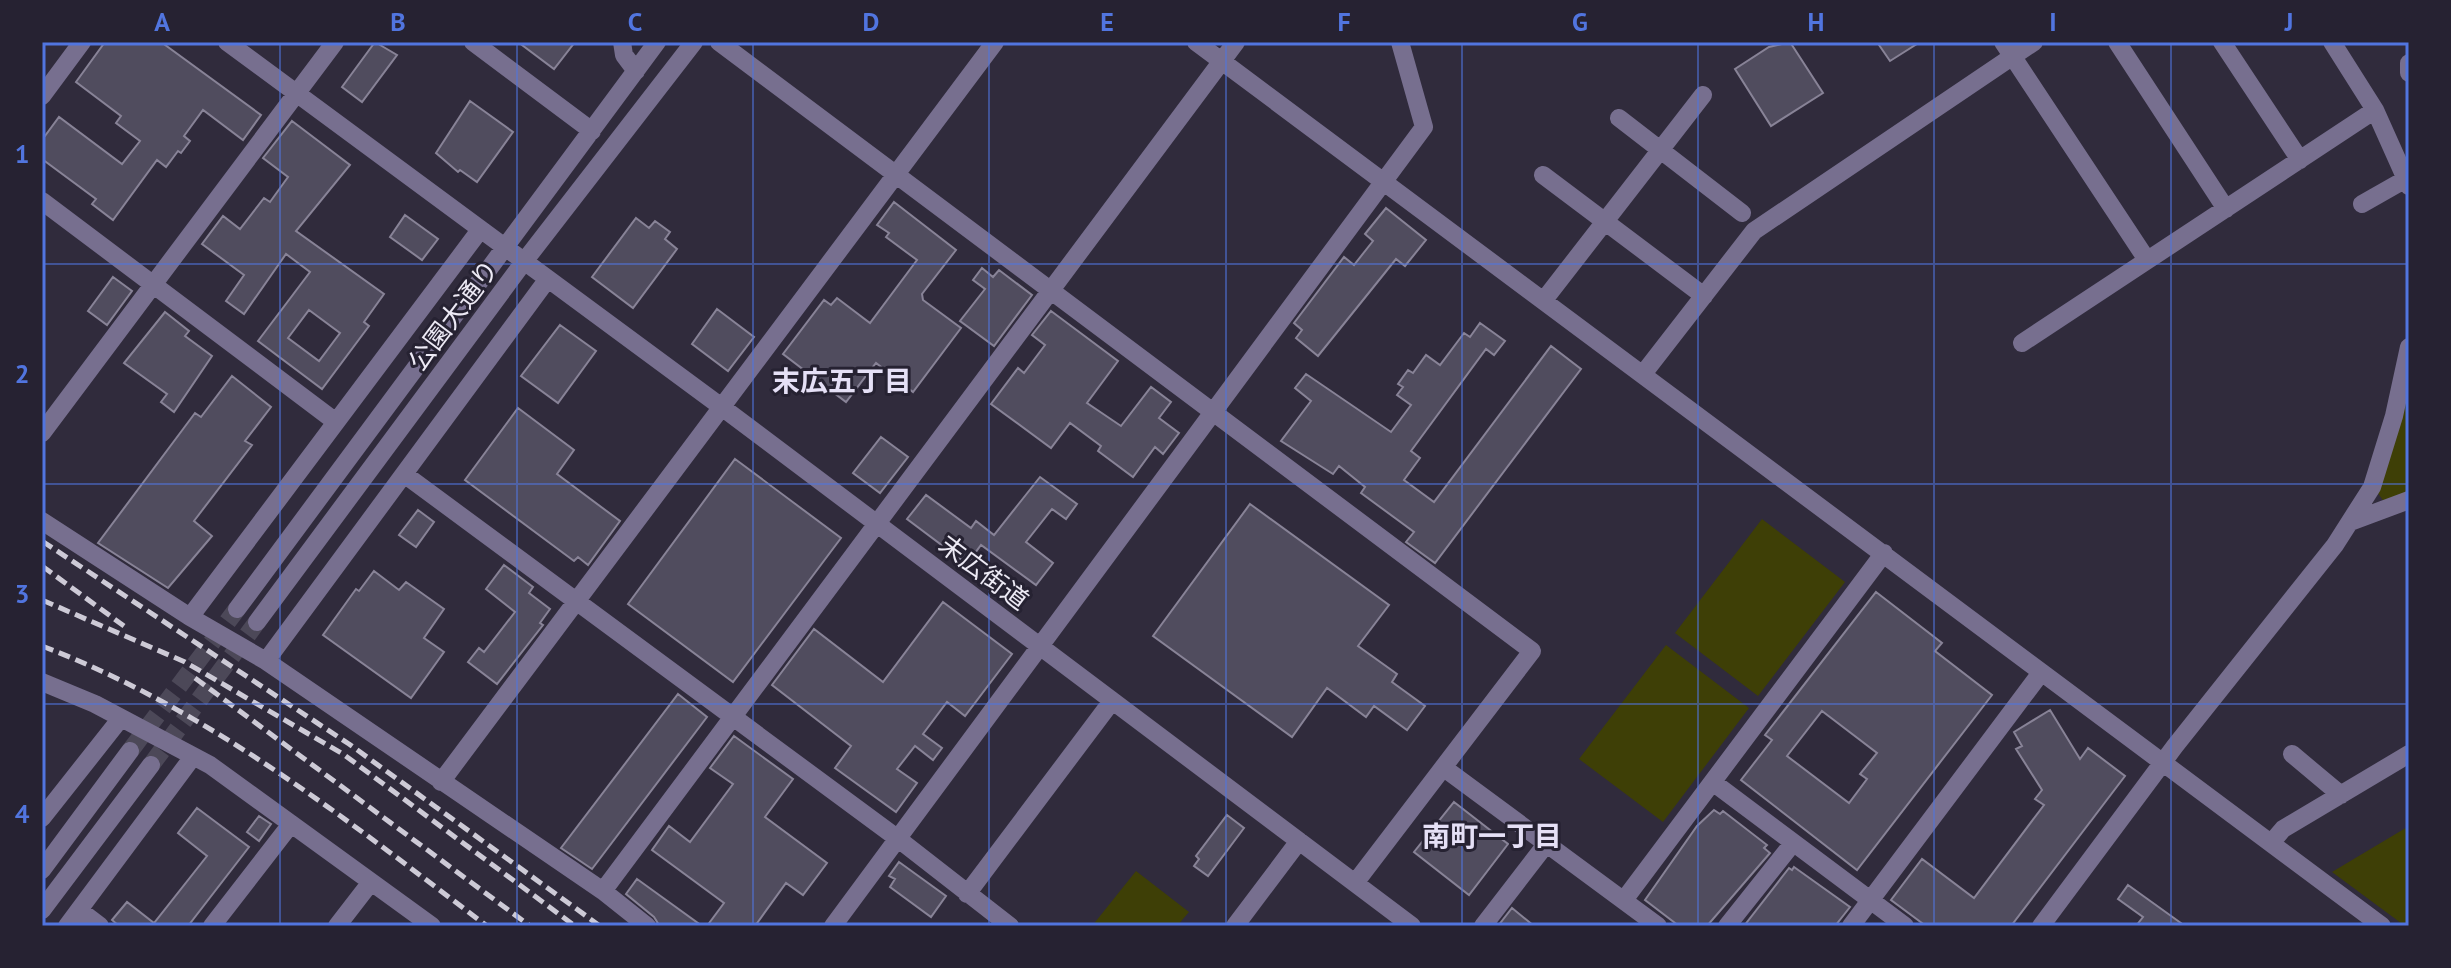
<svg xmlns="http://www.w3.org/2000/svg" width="2451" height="968" font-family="'PT Sans','Noto Sans JP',sans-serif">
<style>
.green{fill:#3e3f06}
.building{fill:#504c5e;stroke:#888397;stroke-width:2;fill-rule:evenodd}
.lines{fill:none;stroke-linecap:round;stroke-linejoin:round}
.minor-tunnel{stroke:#4c4858;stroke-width:18;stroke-dasharray:18 9;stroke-linecap:butt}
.minor{stroke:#776f8f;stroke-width:18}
.rail{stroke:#cdcad6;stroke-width:5;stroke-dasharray:12 6;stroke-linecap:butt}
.grid{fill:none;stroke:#5175df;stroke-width:2;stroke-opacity:0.55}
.labels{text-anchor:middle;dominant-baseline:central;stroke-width:6;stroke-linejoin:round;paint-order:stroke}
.street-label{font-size:26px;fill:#edeaf5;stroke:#262232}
.neighbourhood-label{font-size:28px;font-weight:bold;fill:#e5e0f6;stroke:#262232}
.neatline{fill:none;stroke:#5175df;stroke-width:3}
.grid-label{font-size:26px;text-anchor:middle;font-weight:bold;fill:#5175df}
</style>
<rect width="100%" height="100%" fill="#302b3c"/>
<path class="green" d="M2409,370V494L2385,503L2377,492Z
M1762,519L1845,582L1758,696L1675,633Z
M1666,645L1749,708L1663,822L1579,759Z
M2409,826V926H2405L2332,872Z
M1136,871L1189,912L1177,926H1092Z"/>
<path class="building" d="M105,42H161L261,115L243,140L203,110L184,136L190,141L181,153L178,151L166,167L157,160L113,220L92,204L96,199L42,159V140L59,117L122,164L140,141L116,123L121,116L76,82Z
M375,42L397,55L362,102L342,87Z
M518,42H575L554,69Z
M1790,42L1823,93L1771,126L1735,69L1769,47Z
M1877,42H1920L1890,61Z
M470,101L513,132L477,182L460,170L458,172L436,153Z
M292,121L350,165L296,231L384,294L364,322L369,326L322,389L258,341L310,272L286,254L244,314L226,301L244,275L202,244L223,216L240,229L264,198L270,202L288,177L263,158ZM309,310L340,333L319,361L288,338Z
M894,202L956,250L922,294L923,300L961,328L913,392L876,363L846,402L783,354L824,300L831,305L837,298L870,323L917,260L886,237L889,233L877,225Z
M1386,208L1426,240L1405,266L1396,259L1318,356L1296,338L1302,330L1294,323L1344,257L1354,265L1373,241L1365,234Z
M405,215L438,239L422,260L390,237Z
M636,218L649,228L655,221L670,232L665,239L677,249L633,308L592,277Z
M982,268L993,277L999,270L1032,295L994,346L960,321L985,289L973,280Z
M113,277L132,291L107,325L88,311Z
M717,309L754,337L728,371L692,344Z
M1051,311L1118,361L1087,403L1121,426L1151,387L1171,402L1159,418L1179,433L1163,454L1155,447L1133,477L1098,451L1101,446L1070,423L1051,448L991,404L1018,368L1024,373L1045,345L1032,335Z
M165,312L189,331L185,336L212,356L174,412L161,402L167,394L124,363Z
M1480,323L1505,341L1494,355L1486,349L1411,451L1420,458L1404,480L1434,502L1551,346L1581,369L1435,563L1406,542L1414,532L1361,493L1365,487L1339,466L1333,474L1281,441L1311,401L1295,388L1306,374L1391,432L1411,405L1397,395L1403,387L1398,384L1408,370L1413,373L1426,355L1440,365L1464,333L1470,337Z
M560,325L596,351L558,403L521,376Z
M232,376L271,407L245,441L252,445L194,521L212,536L168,588L98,543L195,413L201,417Z
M518,408L574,450L557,474L620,521L588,565L578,557L574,561L465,480Z
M881,437L908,457L880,493L853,473Z
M735,459L841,538L733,682L628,604Z
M1040,477L1077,504L1066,519L1052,509L1026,542L1053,563L1036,585L981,545L967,564L907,519L926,495L971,528L976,521L994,535Z
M1250,504L1389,605L1358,646L1397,674L1392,682L1425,706L1407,730L1374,706L1366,717L1327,688L1292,737L1153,636Z
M418,510L434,522L416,547L399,535Z
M504,565L533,587L529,593L550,609L540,623L543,625L497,684L468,662L479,648L484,652L515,612L486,589Z
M374,571L399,590L406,582L444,609L424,638L444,652L411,698L323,635L356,589L359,591Z
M1876,592L1942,643L1935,651L1992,695L1857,870L1741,780L1772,740L1765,735ZM1822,711L1877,753L1860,774L1867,779L1849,803L1787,756Z
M943,602L1012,654L965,716L947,702L923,734L942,748L933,760L915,746L897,769L917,783L896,812L835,768L851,746L772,685L814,629L883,682Z
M678,694L707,717L592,869L561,848Z
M2050,710L2080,759L2088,748L2125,776L2011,926H1926L1891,900L1922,859L1974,898L2044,805L2035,799L2042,790L2016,749L2022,746L2014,732Z
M734,736L793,779L765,817L827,863L803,895L786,883L755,926H707L724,903L652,850L669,826L690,842L733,784L710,768Z
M1454,802L1508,844L1469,895L1414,852Z
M197,808L249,847L188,926H119L112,920L127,902L154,923L207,856L178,833Z
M1714,810L1720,814L1723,811L1767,845L1764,848L1770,853L1707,926H1679L1645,900L1697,826Z
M1227,815L1244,828L1208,876L1194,866L1199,859L1196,856Z
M259,816L271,824L259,841L247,832Z
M899,862L946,896L931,917L890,887L895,879L889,876Z
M1794,867L1850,907L1835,926H1744L1789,868L1792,870Z
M637,879L655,892L702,926L659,925L654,917L626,894Z
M2128,885L2185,926H2136L2143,917L2118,899Z
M1512,908L1534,926H1498Z"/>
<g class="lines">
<path class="minor-tunnel" d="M130,751L237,609
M151,765L257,622"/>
<path class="minor" d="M227,42L723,408L1412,926
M473,42L592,131
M622,42L624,55L636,71
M719,42L1532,651L1355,883
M1196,42L2382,926
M2003,42L2147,260
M2117,42L2226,209
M2222,42L2300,160
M2332,42L2375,110L2409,186
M2409,63V73
M42,96L82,42
M1619,118L1742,213
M1543,175L1704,296
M42,201L336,422
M2362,204L2406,179
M1544,300L1703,95
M2022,343L2375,110
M1643,374L1754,231L2034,42
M42,433L335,42
M404,474L897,838L1010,926
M42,521L190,617L266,661L603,891L647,926
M2350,522L2409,500
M237,609L657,42
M190,617L480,230
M257,622L523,263L694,42
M266,661L547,280
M42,682L95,704L210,765L432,926
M2292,754L2341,795
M1444,768L1658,926
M441,782L995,42
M1714,783L1905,926
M42,818L121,718
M2271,843L2283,829L2409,754
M42,870L130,751
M603,891L1236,42
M967,894L1112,701
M1624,900L1884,553
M42,910L151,765
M79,910L100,926
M67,926L192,758
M212,926L291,824
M337,926L371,882
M833,926L1424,127L1400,42
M1235,926L1299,841
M1483,926L1547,843
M1727,926L1793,843
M1851,926L2040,674
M2041,926L2175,746L2335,545L2372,487L2394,416L2409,347"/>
<path class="rail" d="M42,541L349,744L600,926
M42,566L124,626
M42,600L185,662L343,754L575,926
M42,646C208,709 347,820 487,926
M195,678L530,926"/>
</g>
<path class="grid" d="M280,42V926M517,42V926M753,42V926M989,42V926M1226,42V926M1462,42V926M1698,42V926M1934,42V926M2171,42V926M42,264H2409M42,484H2409M42,704H2409"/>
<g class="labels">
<g class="street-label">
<text transform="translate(453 315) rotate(-53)">公園大通り</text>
<text transform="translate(984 572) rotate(37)">末広街道</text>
</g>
<g class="neighbourhood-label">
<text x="842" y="380">末広五丁目</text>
<text x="1492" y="835">南町一丁目</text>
</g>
</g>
<rect width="2451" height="968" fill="none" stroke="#262232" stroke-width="88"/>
<rect x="44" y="44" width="2363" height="880" class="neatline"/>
<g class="grid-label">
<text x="162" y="31">A</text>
<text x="398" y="31">B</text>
<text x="635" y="31">C</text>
<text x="871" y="31">D</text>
<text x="1107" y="31">E</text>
<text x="1344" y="31">F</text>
<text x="1580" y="31">G</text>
<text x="1816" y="31">H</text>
<text x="2053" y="31">I</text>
<text x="2289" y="31">J</text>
<text x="22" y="163">1</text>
<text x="22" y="383">2</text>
<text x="22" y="603">3</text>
<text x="22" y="823">4</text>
</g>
</svg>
